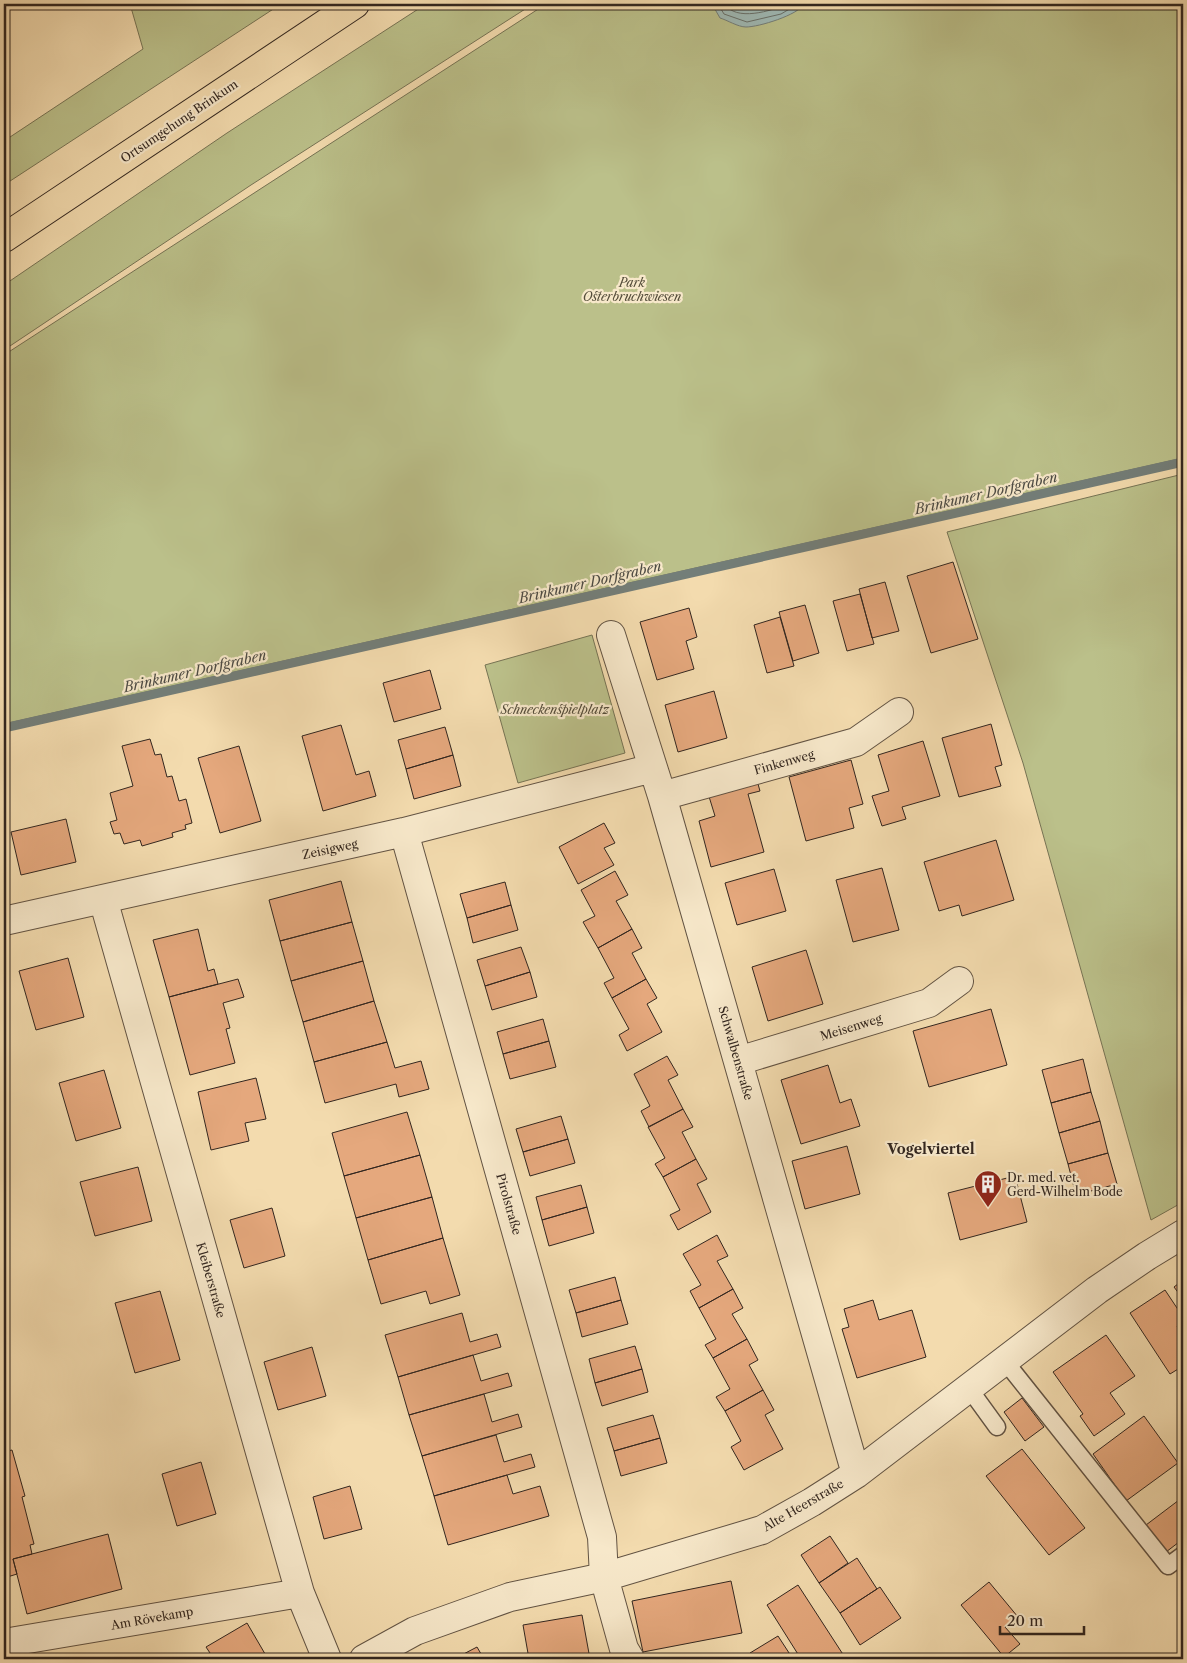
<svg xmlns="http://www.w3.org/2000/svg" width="1187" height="1663" font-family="'Libre Caslon Text',serif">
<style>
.green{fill:#bbc08a;stroke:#767354}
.water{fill:#9fb9b5;stroke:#737e79}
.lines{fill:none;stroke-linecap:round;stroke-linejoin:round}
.shore{stroke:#68706a;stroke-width:1}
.stream{stroke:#737e79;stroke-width:9}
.building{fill:#e5a87d;stroke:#32261f}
.service-casing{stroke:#625343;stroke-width:19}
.minor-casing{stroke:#625343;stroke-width:30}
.trunk-casing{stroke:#32261f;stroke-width:30}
.service{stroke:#f7e8ca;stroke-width:16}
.minor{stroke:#f7e8ca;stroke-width:28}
.trunk{stroke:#f3dbae;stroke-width:28}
.labels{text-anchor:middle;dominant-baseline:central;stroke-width:4.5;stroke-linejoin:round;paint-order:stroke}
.street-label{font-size:12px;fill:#32261f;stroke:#f7e8ca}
.park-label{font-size:12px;font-style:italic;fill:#544c3a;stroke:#f7e8ca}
.poi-label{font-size:12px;fill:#32261f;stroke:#f7e8ca;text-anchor:start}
.water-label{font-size:14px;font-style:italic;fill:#4d4b44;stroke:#f7e8ca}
.neighbourhood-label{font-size:14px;font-weight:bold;fill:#32261f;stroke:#f7e8ca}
</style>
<rect width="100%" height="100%" fill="#f3dbae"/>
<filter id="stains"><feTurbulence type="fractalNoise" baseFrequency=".004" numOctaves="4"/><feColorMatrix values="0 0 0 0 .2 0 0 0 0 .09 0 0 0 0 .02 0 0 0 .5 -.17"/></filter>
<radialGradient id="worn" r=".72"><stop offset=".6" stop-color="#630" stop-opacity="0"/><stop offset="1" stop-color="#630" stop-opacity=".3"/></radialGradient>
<path class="green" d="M130,4H281L4,185V141L143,49Z
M426,4H533L251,185L4,350V285L227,133Z
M546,4H1183V458L4,724V355Z
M1183,474V1202L1151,1220L1023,763L947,532Z
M592,635L625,753L518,783L485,665Z"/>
<path class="water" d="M712,4H804C798,15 759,27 746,27C738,27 727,20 720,18Z"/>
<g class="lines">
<path class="shore" d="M718,4L724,14L747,22L781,14L798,4
M725,4C735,22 772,11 787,4"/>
<path class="stream" d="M4,728L1183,462"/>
</g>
<path class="building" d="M953,562L978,639L931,653L907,576Z
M885,582L899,631L872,638L859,589Z
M860,594L874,644L847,651L833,601Z
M805,605L819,653L793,661L779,612Z
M689,608L697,637L686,641L694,669L657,680L640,622Z
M780,617L794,666L767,673L754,625Z
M430,670L441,709L394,722L383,683Z
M714,691L727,738L678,752L665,705Z
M991,724L1002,765L995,767L1001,786L959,797L942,738Z
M341,725L356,775L369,771L376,796L323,811L302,736Z
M445,727L453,755L406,769L398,740Z
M150,739L155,755L161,754L167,777L172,776L179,801L186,799L192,823L185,825L186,829L172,833L173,837L142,846L140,840L124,844L120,833L114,834L110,822L117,820L110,793L133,786L122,746Z
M923,741L940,796L902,807L906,819L882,826L872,796L889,791L878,755Z
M239,746L261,821L220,833L198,758Z
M453,755L461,786L414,799L406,769Z
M851,760L863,804L849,808L854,828L806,841L789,777Z
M756,777L760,791L748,794L764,852L711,867L699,821L715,816L707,790Z
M66,819L76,862L21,875L11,832Z
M604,823L615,843L604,848L614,865L578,884L559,847Z
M996,840L1014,900L962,916L959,905L939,911L924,862Z
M882,868L899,930L853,942L836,880Z
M774,869L786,911L737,925L725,883Z
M615,871L628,895L616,901L632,929L598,948L583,922L595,916L581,890Z
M341,881L352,922L280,941L269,900Z
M505,882L511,905L467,918L460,894Z
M511,905L518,930L473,943L467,918Z
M352,922L363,961L291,981L280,941Z
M198,929L208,971L214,969L218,984L169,997L153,940Z
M632,929L642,948L632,953L646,979L612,998L604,983L614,978L598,948Z
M521,947L530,972L485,986L477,960Z
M806,950L823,1004L768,1021L752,967Z
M68,958L84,1017L36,1030L19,971Z
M363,961L374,1001L303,1022L291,981Z
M530,972L537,997L492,1010L485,986Z
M238,979L244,997L223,1003L230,1028L226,1029L235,1063L190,1075L169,997Z
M646,979L657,998L647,1004L662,1032L627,1051L619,1035L629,1029L612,998Z
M374,1001L387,1042L314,1062L303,1022Z
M991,1009L1007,1065L929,1087L913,1031Z
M543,1019L549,1041L503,1054L497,1032Z
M549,1041L556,1067L510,1079L503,1054Z
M387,1042L395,1068L421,1061L429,1089L399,1097L396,1084L325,1103L314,1062Z
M667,1056L678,1075L668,1080L683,1109L649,1127L641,1111L650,1106L634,1074Z
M1083,1059L1091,1092L1051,1103L1042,1070Z
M828,1065L840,1103L851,1099L860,1126L801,1144L781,1080Z
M104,1070L121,1128L76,1141L59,1083Z
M256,1078L266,1119L245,1123L249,1141L211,1150L198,1092Z
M1091,1092L1100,1121L1059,1133L1051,1103Z
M683,1109L693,1127L682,1132L696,1159L663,1177L655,1164L665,1158L648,1127Z
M407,1112L420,1155L344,1176L332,1133Z
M561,1116L568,1139L523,1152L516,1129Z
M1100,1121L1108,1153L1068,1164L1059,1133Z
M568,1139L575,1163L530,1176L523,1152Z
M847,1146L860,1194L805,1209L792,1161Z
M1108,1153L1117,1184L1076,1195L1068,1164Z
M420,1155L432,1197L356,1218L344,1176Z
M696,1159L707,1179L697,1184L711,1212L678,1230L670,1215L680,1210L663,1177Z
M138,1167L152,1221L95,1236L80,1182Z
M1015,1176L1027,1222L960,1240L948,1193Z
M581,1185L587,1207L542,1220L536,1197Z
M432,1197L443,1238L368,1260L356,1218Z
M587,1207L594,1233L549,1246L542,1220Z
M272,1208L285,1256L244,1268L230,1220Z
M717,1235L728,1256L717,1261L733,1289L699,1308L690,1291L701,1285L683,1254Z
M443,1238L460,1295L430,1304L426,1291L381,1304L368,1260Z
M615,1277L621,1300L576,1313L569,1290Z
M1183,1280V1299L1174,1287Z
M733,1289L743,1308L732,1314L747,1339L713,1358L705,1345L716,1339L699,1308Z
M1165,1290L1183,1317V1321L1177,1326L1183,1335V1366L1170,1374L1130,1313Z
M160,1291L180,1360L135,1373L115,1303Z
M621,1300L628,1324L582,1337L576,1313Z
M873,1300L879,1320L912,1310L926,1357L857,1378L842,1329L849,1327L844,1309Z
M462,1313L470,1342L497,1334L501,1347L398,1377L385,1335Z
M1106,1335L1135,1376L1110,1393L1125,1414L1094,1436L1080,1416L1083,1414L1053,1372Z
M747,1339L758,1360L749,1365L763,1390L725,1411L716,1397L730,1389L713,1358Z
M635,1346L642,1369L595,1383L589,1359Z
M312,1347L326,1396L278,1410L264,1362Z
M473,1355L481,1381L508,1373L512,1386L409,1415L398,1377Z
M642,1369L648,1392L602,1406L595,1383Z
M763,1390L774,1410L765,1415L783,1449L744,1470L731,1447L741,1441L725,1411Z
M484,1394L492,1422L518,1414L522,1427L422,1456L409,1415Z
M1022,1398L1044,1427L1025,1441L1004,1412Z
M653,1415L660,1438L614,1451L607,1428Z
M1144,1416L1178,1463L1126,1501L1093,1454Z
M496,1435L504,1462L531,1454L535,1467L434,1496L422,1456Z
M660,1438L667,1463L621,1476L614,1451Z
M1022,1449L1085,1528L1049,1555L986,1476Z
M12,1450L25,1496L22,1497L34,1544L30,1545L32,1554L13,1559L17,1574L4,1578V1452Z
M201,1462L216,1514L177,1526L162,1474Z
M507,1475L513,1494L540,1486L549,1516L448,1545L434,1496Z
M350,1486L362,1529L324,1539L313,1497Z
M1183,1497V1539L1166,1552L1146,1525Z
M108,1534L122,1589L27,1614L13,1559Z
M830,1536L848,1563L819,1583L801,1555Z
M857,1558L877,1589L840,1613L819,1583Z
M731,1581L742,1633L643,1652L632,1601Z
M989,1582L1018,1617L1005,1627L1020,1644L1004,1657L961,1605Z
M798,1585L846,1659H801L767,1605Z
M880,1587L901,1618L860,1645L840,1613Z
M582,1615L590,1659H529L523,1625Z
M247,1623L268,1659H214L206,1647Z
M778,1636L793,1659H754L750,1653Z
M477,1647L484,1659H454Z"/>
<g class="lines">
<g class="service-casing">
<path id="service" d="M1004,1360L1168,1566L1183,1555
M968,1387L997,1427"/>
</g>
<g class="minor-casing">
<path id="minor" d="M611,635L662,796L856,1474
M662,796L856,742L899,712
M404,832L602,1537L604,1577L624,1649L630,1659
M103,899L300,1593L327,1659
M4,921L404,832L653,768
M738,1061L929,1003L959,981
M4,1643L300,1593
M364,1659L415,1631L510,1597L604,1577L762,1530L812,1502L856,1474L1097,1290L1147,1256L1183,1234"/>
</g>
<g class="trunk-casing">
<path id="trunk" d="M4,238L355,4"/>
</g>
<use href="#service" class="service"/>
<use href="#minor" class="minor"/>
<use href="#trunk" class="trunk"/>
</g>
<defs>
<g id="building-pin" transform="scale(1.4375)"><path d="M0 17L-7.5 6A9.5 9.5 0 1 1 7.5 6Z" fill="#8f2418" stroke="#f7e8ca"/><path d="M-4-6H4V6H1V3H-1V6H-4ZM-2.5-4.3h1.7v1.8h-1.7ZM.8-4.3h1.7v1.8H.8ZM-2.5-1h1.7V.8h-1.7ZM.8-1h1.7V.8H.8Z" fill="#fff"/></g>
</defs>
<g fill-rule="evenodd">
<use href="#building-pin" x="988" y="1184"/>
</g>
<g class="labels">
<g class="street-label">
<text transform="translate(179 121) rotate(-34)">Ortsumgehung Brinkum</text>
<text transform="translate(784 762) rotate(-16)">Finkenweg</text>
<text transform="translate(330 849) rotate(-12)">Zeisigweg</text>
<text transform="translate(851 1027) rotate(-17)">Meisenweg</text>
<text transform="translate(736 1053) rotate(74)">Schwalbenstraße</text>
<text transform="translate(509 1204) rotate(74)">Pirolstraße</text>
<text transform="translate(211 1280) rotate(74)">Kleiberstraße</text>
<text transform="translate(803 1505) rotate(-30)">Alte Heerstraße</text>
<text transform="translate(152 1618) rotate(-10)">Am Rövekamp</text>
</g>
<g class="park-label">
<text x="632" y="282">Park<tspan x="632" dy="14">Osterbruchwiesen</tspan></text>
<text x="555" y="709">Schneckenspielplatz</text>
</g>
<g class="poi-label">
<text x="1007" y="1177">Dr. med. vet.<tspan x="1007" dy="14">Gerd-Wilhelm Bode</tspan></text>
</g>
<g class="water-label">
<text transform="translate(986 493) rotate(-13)">Brinkumer Dorfgraben</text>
<text transform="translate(590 582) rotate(-13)">Brinkumer Dorfgraben</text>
<text transform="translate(195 671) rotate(-13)">Brinkumer Dorfgraben</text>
</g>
<g class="neighbourhood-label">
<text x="931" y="1149">Vogelviertel</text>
</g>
</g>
<rect width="1187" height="1663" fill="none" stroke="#f3dbae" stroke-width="20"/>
<rect x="5" y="5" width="1177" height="1653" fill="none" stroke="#32261f" stroke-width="2.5"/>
<rect x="10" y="10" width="1167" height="1643" fill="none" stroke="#32261f"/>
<path d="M1000 1626v8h84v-8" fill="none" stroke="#32261f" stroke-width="2.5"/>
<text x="1007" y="1626" font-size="15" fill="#32261f" stroke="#f7e8ca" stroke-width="4" paint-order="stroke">20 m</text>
<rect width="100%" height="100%" filter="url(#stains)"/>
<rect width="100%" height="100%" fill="url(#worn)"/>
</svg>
